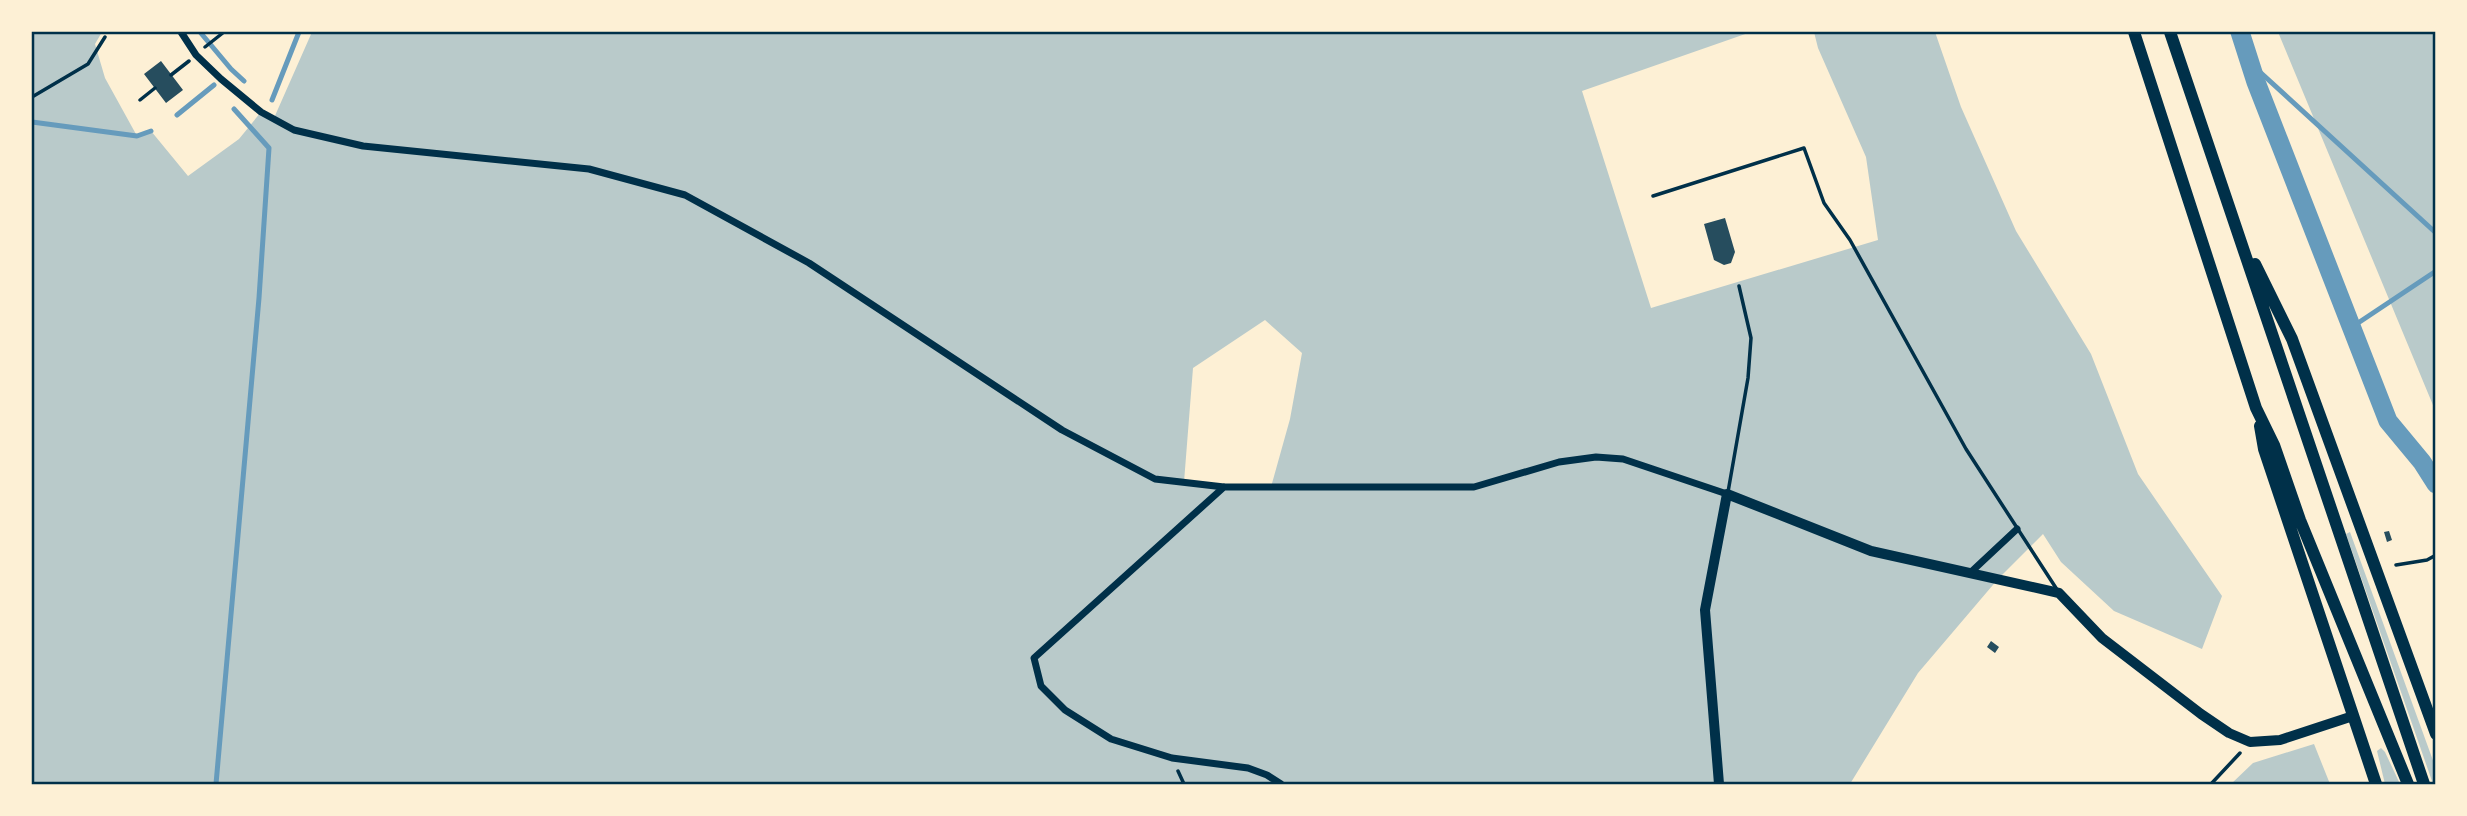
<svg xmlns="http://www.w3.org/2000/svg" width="2467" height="816" font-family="Ubuntu,sans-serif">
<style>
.green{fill:#b9caca;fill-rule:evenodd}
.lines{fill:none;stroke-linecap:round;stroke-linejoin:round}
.stream{stroke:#669bbc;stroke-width:5}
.canal{stroke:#669bbc;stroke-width:19}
.building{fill:#264d5e}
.path{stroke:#003049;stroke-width:3.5}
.service{stroke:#003049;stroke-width:3.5}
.minor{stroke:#003049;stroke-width:7}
.tertiary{stroke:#003049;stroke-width:10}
.trunk{stroke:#003049;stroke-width:12}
.neatline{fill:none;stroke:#003049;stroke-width:2.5}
</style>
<rect width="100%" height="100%" fill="#fdf0d5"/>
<path class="green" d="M32,32H102L95,44L105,78L137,136L151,131L188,176L239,139L261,112L274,118L312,32H1751L1582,91L1651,308L1878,240L1866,157L1818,48L1814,32H1935L1961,107L2016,231L2091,354L2138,474L2222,596L2202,649L2114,611L2061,562L2043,534L1998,579L1918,673L1850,784H32ZM1265,320L1302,353L1290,419L1271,487L1184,482L1193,368Z
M2278,32H2435V410Z
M2350,532L2435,766V784H2433L2346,534Z
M2314,744L2330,784H2231L2253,763Z
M2381,748L2385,752L2400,784H2385L2377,751Z"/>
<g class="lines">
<path class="stream" d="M200,32L231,69L244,81
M2250,63L2436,233
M272,100L299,32
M177,115L214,85
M32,122L137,136L151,131
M2352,327L2436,271
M216,784L259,298L269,148L234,109"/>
<path class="canal" d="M2240,32L2256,82L2388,421L2422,462L2436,484"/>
</g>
<path class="building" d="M161,61L183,90L166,103L144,74Z
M1725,218L1735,252L1731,263L1724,265L1714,260L1704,224Z
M2389,531L2392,540L2387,542L2384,532Z
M1991,641L1999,647L1995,653L1987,647Z"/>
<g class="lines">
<path class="path" d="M205,47L224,32
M171,75L189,61
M32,97L88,64L105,37
M140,100L155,88
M2396,565L2427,560L2436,555
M1178,771L1184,784
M2211,784L2240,753"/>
<path class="service" d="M1653,196L1804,148L1824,203L1850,240L1966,449L2056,588
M1728,492L1748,378L1751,338L1739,286"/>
<path class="minor" d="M181,32L196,55L221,79L261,112L294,130L363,146L589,169L685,195L809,263L1062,430L1155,479L1224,487H1474L1559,462L1596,457L1623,459L1727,494
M1224,487L1034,658L1041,686L1065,710L1111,739L1172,758L1248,768L1267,775L1281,784
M1970,573L2017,529"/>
<path class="tertiary" d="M1719,784L1705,610L1727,494L1871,551L2059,593L2102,638L2201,714L2229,733L2250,742L2280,740L2353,716"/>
<path class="trunk" d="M2134,32L2256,408L2274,445L2300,520L2408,784
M2170,32L2424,784
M2255,264L2292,339L2436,734
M2260,426L2264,449L2376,784"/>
</g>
<rect width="2467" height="816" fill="none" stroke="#fdf0d5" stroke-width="66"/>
<rect x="33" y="33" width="2401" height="750" class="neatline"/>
</svg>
